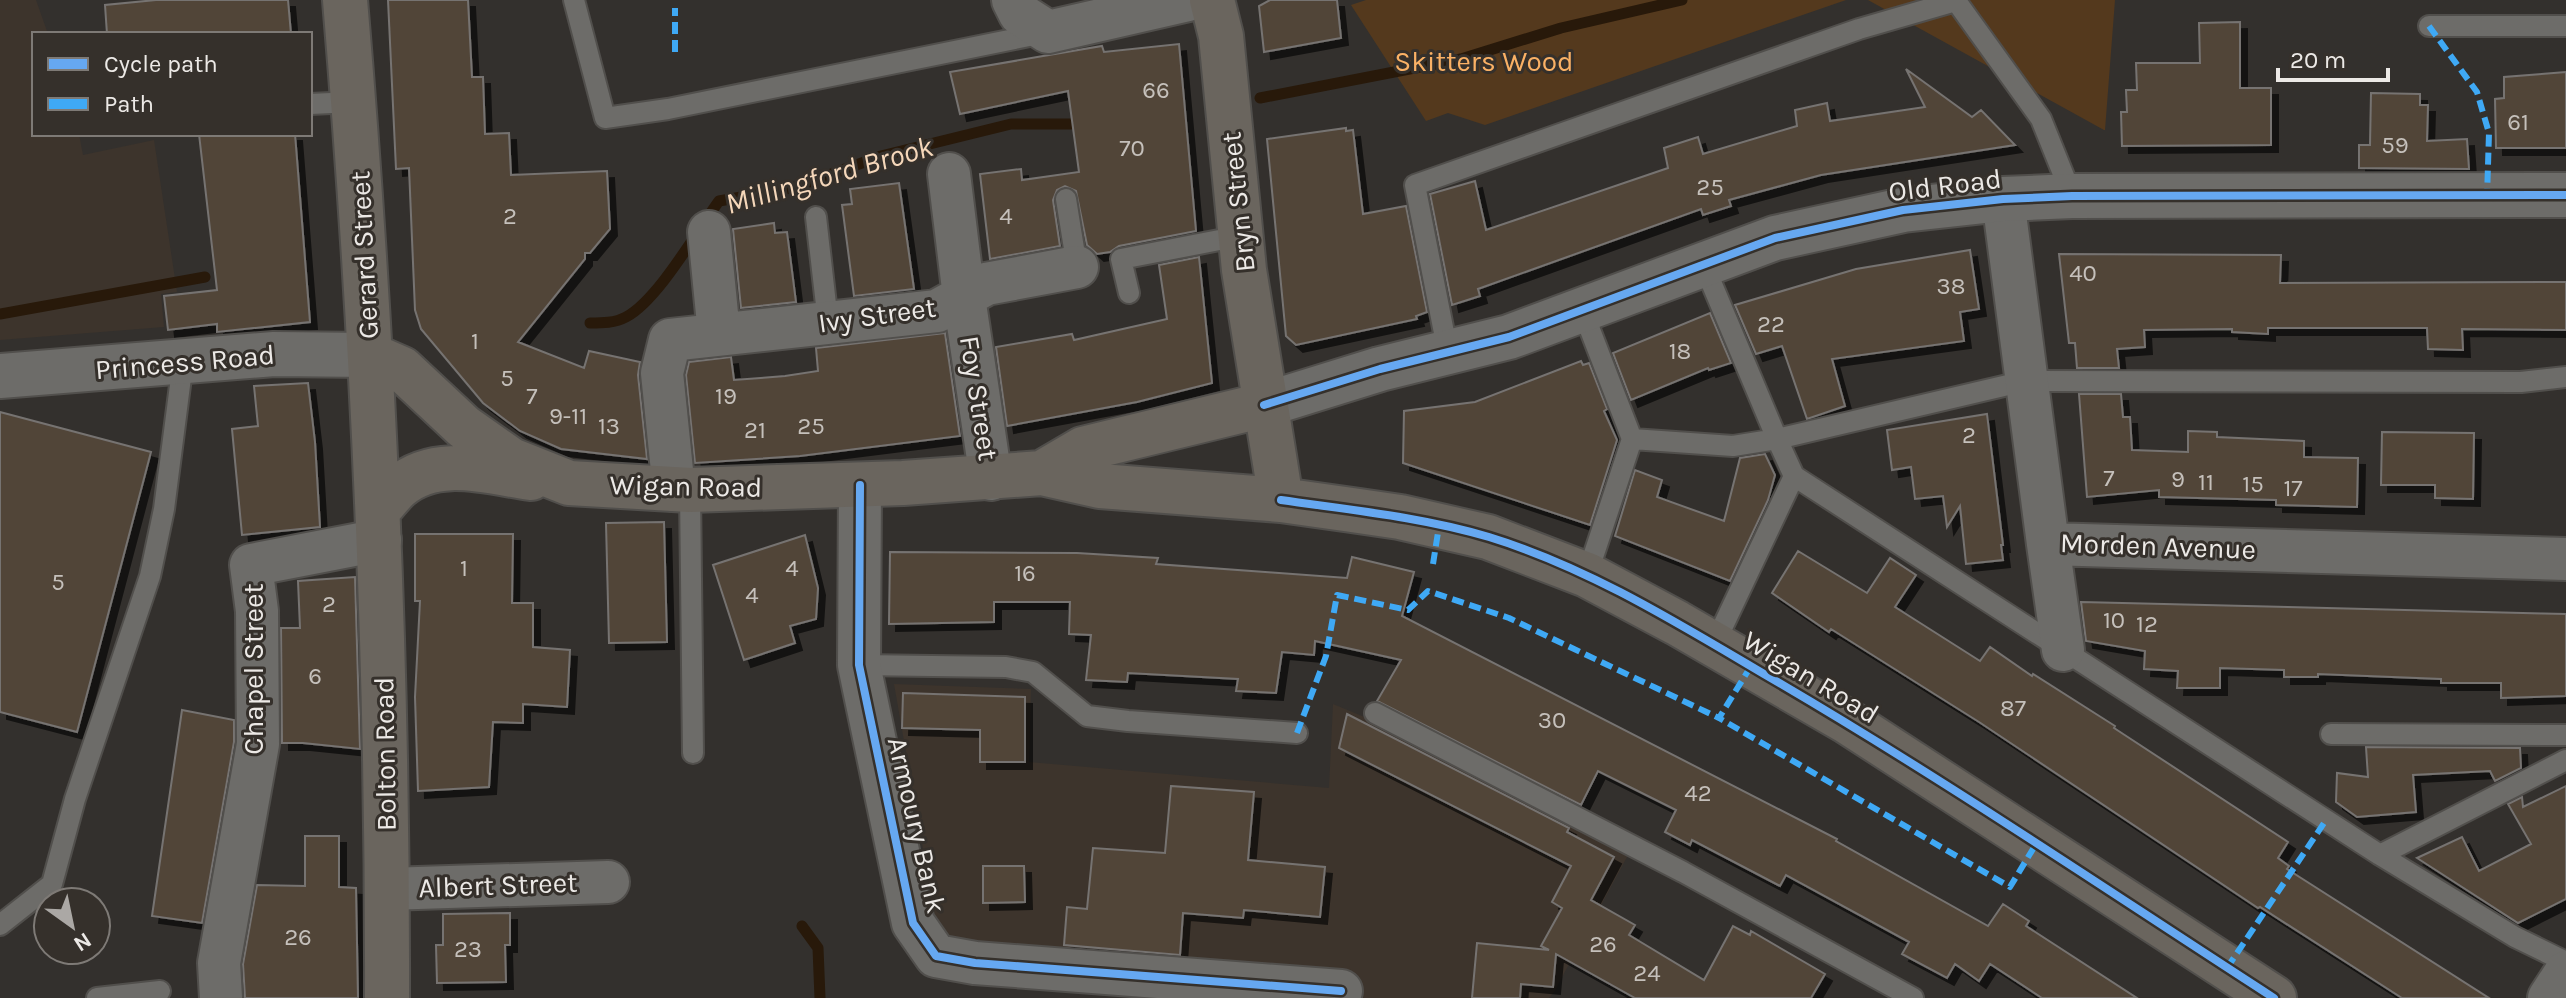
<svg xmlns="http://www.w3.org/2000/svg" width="2566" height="998" font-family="Karla,sans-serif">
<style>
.built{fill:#3d342c}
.green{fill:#54391d}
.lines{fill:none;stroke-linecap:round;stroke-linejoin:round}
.stream{stroke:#28190a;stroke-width:11}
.building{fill:#514539;stroke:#767371;stroke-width:2;filter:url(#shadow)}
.service-casing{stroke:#514f4c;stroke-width:24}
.minor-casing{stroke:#514f4c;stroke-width:46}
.tertiary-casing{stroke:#514f4c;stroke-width:48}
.primary-casing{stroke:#514f4c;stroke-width:48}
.service{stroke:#6d6c69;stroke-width:20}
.minor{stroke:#6d6c69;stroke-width:42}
.tertiary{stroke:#6d6c69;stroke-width:44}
.primary{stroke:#6a655e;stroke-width:44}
.quiet{stroke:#3fa9f5;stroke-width:6;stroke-dasharray:12 6;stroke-linecap:butt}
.cycleway-casing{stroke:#35302b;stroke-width:13}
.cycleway{stroke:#66a8f1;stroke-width:8}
.labels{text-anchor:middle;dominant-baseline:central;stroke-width:6;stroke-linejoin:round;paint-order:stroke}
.number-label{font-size:24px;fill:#c5c0bb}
.park-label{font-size:28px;fill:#fab165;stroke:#35302b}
.street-label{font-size:28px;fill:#ece9e6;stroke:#35302b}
.water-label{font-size:30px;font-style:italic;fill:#f5d7ba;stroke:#35302b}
</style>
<defs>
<filter id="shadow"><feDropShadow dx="7" dy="7" stdDeviation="0" flood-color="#0009"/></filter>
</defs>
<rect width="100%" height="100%" fill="#33302d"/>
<path class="built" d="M0,0H36L48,34H34V134H79L83,155L154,140L177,292L161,294L164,327L0,340Z
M894,684L1031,689L1029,762L1329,788L1333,704L1449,752L1633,846L1554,992L1549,998H1175L946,980Z"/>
<path class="green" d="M1366,0H1846L1485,125L1448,113L1426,121L1351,5Z
M1868,0H2115L2105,130H2104Z"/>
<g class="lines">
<path class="stream" d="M1260,98L1461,59L1561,28L1682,0
M0,314L205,277
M590,323C602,323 615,323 626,317C658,300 697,231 719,201L796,187L881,156L1011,124H1071
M802,926L818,948L820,998"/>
</g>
<path class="building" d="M156,0H288L291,34H107L105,5Z
M388,0H468L472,77H483L485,134L509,133L511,175L607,171L610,229L590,253H585V259L518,342L584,368L589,351L640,362L638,375L647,459L561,449L520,431L483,403L421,329L415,310L409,168L396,169Z
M1270,0H1337L1341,38L1264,52L1259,6Z
M2240,22V88H2271V145L2122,146L2121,112H2127L2126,90H2137L2136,63H2200L2199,23Z
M1179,44L1196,231L1119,246L1110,252L1097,254L1087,245L1076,191L1065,186L1057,190L1053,200L1060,246L990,259L980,174L1021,169L1022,180L1079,172L1068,91L960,114L950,72L1102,46L1104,52Z
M1906,69L1972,117L1981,110L2015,145L1821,175L1729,200L1731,206L1703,215L1701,209L1478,289L1480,296L1452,305L1430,194L1475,181L1486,230L1668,168L1664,148L1698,137L1703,154L1797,126L1795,110L1827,103L1830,121L1925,107Z
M2566,72V148H2496L2495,99L2504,98V77Z
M2371,93L2420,94V105H2428L2427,141L2467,139L2469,169L2359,168V145H2370Z
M1346,128V131L1353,130L1363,214L1406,206L1427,312L1416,316L1417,319L1296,345L1286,336L1267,139Z
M199,134H295L310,322L217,332V324L168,330L164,296L217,290Z
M899,183L914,289L854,296L842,205L852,204L850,189Z
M774,223L775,233L787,232L796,302L741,308L733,229Z
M1970,250L1979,309L1960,312L1964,341L1832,359L1845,406L1807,419L1782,346L1756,354L1735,305L1856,269Z
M2059,254L2281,255L2280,283L2566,282V330L2462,329L2463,350L2428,349L2427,328H2268V334L2232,332V329L2144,330L2145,347L2117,349L2119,368H2077L2075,343H2069Z
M1199,257L1212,383L1137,402L1007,426L996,347L1072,334L1074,340L1167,319L1159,265Z
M1710,313L1731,363L1709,370L1708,368L1631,400L1613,353Z
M945,333L960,436L800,456L695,463L686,375L689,362L731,357L734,380L785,376L818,371L816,348Z
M1581,361L1583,365L1589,363L1607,409L1604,411L1617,440L1590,525L1403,463L1404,411L1475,402Z
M308,383L315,442L320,527L242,535L232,429L258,426L254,386Z
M2079,394H2121L2123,417H2130L2132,450L2188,452V431L2217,432V437L2304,441V457L2358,458L2357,507L2276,505V500L2159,497V490L2087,497Z
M0,412L151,452L77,732L0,712Z
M1987,414L2003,545H2001L2003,560L1966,564L1960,506L1947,527L1943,496L1915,499L1911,467L1892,470L1887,430Z
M2382,432L2474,433L2473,499L2435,498V485H2381Z
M1765,454L1775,475L1768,500L1730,581L1615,536L1635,470L1662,480L1657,497L1724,521L1740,458Z
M664,522L667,642L609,643L606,523Z
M415,534H513L512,603H533V647L570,650L567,707L523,704V723L493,722L489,787L418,791L415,697L420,601H415Z
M805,535L818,588L816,619L790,626L795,643L744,660L713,565Z
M1798,551L1867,593L1890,558L1916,575L1895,607L1980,661L1990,647L2032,676L2033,674L2115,726L2114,728L2288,842L2278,858L2289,866L2287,869L2489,998H2402L2260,907L2258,908L1979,722L1831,629L1829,632L1772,593Z
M890,552L1077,553L1158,558L1156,564L1347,578L1352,557L1414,572L1402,616L1837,839L1836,841L1988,926L2003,904L2029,921L2026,926L2137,998H2042L1990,964L1979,981L1955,964L1947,978L1902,954L1909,942L1786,875L1780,886L1692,840L1690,845L1665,832L1676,810L1598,771L1581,805L1377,701L1401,660L1315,641L1314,655L1282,652L1276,693L1236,691L1238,679L1128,673L1127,682L1086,680L1091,635L1069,634L1070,602H994V622L889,624Z
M355,577L360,749L303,743H282L281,628H300L298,581Z
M2081,602L2566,614V696L2501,698V683H2441V679L2318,674V677H2284V670L2220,668V688H2177L2178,671L2144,669L2145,651L2086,641Z
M903,693L1025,697V762H980V730L902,728Z
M182,710L234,720V742L202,923L152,916Z
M1347,714L1569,828L1567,832L1614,857L1591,900L1635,925L1629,935L1704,980L1733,926L1750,935L1751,931L1825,974L1811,998H1635L1556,954L1553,987L1521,984L1520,998H1472L1477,943L1549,950L1541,946L1562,908L1552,902L1571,866L1339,748Z
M2366,747L2520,748L2521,768L2495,781L2490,771L2413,775L2416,812L2357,817L2336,802L2337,773L2368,777Z
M1171,786L1254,792L1248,860L1325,867L1320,917L1244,910L1243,918L1183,913L1180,955L1064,945L1067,907L1087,909L1093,848L1165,853Z
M2566,786V899L2518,923L2417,858L2462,837L2479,871L2531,844L2508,804L2522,797L2523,807Z
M305,836H339V887L356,888L358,998H245L243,964L257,885L305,886Z
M983,866H1024L1025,902L983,903Z
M510,913V945H505L506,982L437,983L436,945H443V914Z"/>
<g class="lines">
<g class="service-casing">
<path id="service" d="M574,0L605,118L668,109L1044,33
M2429,26H2566
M310,104L353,102
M1066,199L1077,267
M816,217L828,322
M1129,293L1121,259L1240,236
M1582,309L1632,439L1587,575
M1448,353L1415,185L1859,29L1956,1L2041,119L2072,196
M2566,377L2521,382L2025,381L1777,439L1794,476L2380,855L2515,937L2566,962
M1632,439L1733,446L1777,439L1703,263
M690,490L693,753
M1714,645L1794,476
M859,665L1006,667L1033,672L1087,716L1128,721L1297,733
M1375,713L1683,872L1913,998
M2331,734L2566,735
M2380,855L2566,760
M0,925L52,884L75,799L150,576L164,509L183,362
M97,998L160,991"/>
</g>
<g class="minor-casing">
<path id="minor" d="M1013,0L1020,14L1048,32L1188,0
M949,174L964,297L991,479
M2003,199L2048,544L2566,559
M709,232L719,334
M860,485L859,665L913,923L936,956L975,963L1341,991
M674,490L662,373L670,340L937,311L986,284L1077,267
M2048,544L2063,650
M387,889L608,882
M221,998L219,963L258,744L257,611L251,565L380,540
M2549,998L2566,972"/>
</g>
<g class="tertiary-casing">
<path id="tertiary" d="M0,376L274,354L370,355
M1264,405L1380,369L1509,337L1775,238L1903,210L2003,199L2072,196L2566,195"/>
</g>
<g class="primary-casing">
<path id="primary" d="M345,0C373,332 388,664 387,998
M1212,0L1221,36L1244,270L1281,500
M370,355L402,369L464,427L511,460L569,483L690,490L903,483L1042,473L1100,486L1281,500L1352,510L1400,517L1488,537L1587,575L1677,623L1848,722L2274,998
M1042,473L1083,449L1264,405
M378,510C385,503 391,494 399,487C436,455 488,472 531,478"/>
</g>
<use href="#service" class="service"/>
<use href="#minor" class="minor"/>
<use href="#tertiary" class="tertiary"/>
<use href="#primary" class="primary"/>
<path class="quiet" d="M2429,26L2477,92L2489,133L2487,197
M675,52V8
M1433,564L1439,526
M1751,666L1719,718L2010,887L2036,844
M1297,733L1326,656L1337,595L1408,610L1428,591L1509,618L1719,718
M2227,968L2326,820"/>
<g class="cycleway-casing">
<path id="cycleway" d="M1264,405L1380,369L1509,337L1775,238L1903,210L2003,199L2072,196L2566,195
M860,485L859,665L913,923L936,956L975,963L1341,991
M1281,500C1350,510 1422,517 1489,537C1587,567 1676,622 1764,674C1938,775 2105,889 2274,998"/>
</g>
<use href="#cycleway" class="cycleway"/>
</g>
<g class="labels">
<g class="number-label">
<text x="1156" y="90">66</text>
<text x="2518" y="122">61</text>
<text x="2395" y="145">59</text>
<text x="1132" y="148">70</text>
<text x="1710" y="187">25</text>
<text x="510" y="216">2</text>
<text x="1006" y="216">4</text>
<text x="2083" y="273">40</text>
<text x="1951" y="286">38</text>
<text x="1771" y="324">22</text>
<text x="475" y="341">1</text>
<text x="1680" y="351">18</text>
<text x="507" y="378">5</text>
<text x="532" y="396">7</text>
<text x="726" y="396">19</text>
<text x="568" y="416">9-11</text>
<text x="609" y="426">13</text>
<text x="811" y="426">25</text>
<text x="755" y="430">21</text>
<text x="1969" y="435">2</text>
<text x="2109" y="478">7</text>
<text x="2178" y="479">9</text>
<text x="2206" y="482">11</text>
<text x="2253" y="484">15</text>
<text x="2293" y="488">17</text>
<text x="464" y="568">1</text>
<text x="792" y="568">4</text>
<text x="1025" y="573">16</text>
<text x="58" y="582">5</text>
<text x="752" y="595">4</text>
<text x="329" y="604">2</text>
<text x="2114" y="620">10</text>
<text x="2147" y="624">12</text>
<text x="315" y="676">6</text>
<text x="2013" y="708">87</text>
<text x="1552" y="720">30</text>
<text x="1698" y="793">42</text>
<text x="298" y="937">26</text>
<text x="1603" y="944">26</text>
<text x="468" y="949">23</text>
<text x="1647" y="973">24</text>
</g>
<g class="park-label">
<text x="1484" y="61">Skitters Wood</text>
</g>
<g class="street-label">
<text transform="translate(1945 185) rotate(-7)">Old Road</text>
<text transform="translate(1238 202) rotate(-96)">Bryn Street</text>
<text transform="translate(364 255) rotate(-93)">Gerard Street</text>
<text transform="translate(877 315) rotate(-8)">Ivy Street</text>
<text transform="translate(185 362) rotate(-5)">Princess Road</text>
<text transform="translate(979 398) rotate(81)">Foy Street</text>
<text transform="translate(686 486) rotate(1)">Wigan Road</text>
<text transform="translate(2158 546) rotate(2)">Morden Avenue</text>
<text transform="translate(253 669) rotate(-90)">Chapel Street</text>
<text transform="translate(1811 677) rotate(31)">Wigan Road</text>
<text transform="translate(385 754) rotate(-91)">Bolton Road</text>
<text transform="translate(917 825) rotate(77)">Armoury Bank</text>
<text transform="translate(498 885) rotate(-2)">Albert Street</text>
</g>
<g class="water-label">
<text transform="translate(829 175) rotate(-16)">Millingford Brook</text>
</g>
</g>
<rect x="32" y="32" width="280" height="104" fill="#35302b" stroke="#7e7a76" stroke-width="2"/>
<rect x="48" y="58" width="40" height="12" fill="#66a8f1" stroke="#7e7a76" stroke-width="2"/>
<text x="104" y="72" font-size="24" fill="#ece9e6">Cycle path</text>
<rect x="48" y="98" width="40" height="12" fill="#3fa9f5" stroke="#7e7a76" stroke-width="2"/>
<text x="104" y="112" font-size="24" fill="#ece9e6">Path</text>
<g transform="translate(72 926) rotate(147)"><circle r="38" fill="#35302b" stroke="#7e7a76" stroke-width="2"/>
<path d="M0-6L14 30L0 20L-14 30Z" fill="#aba8a5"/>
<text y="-12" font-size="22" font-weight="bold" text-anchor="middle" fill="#ece9e6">N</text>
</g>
<path d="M2278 68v12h110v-12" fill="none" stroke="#ece9e6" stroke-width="4"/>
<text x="2290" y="68" font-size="24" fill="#ece9e6" stroke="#35302b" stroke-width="6" paint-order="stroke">20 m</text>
</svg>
